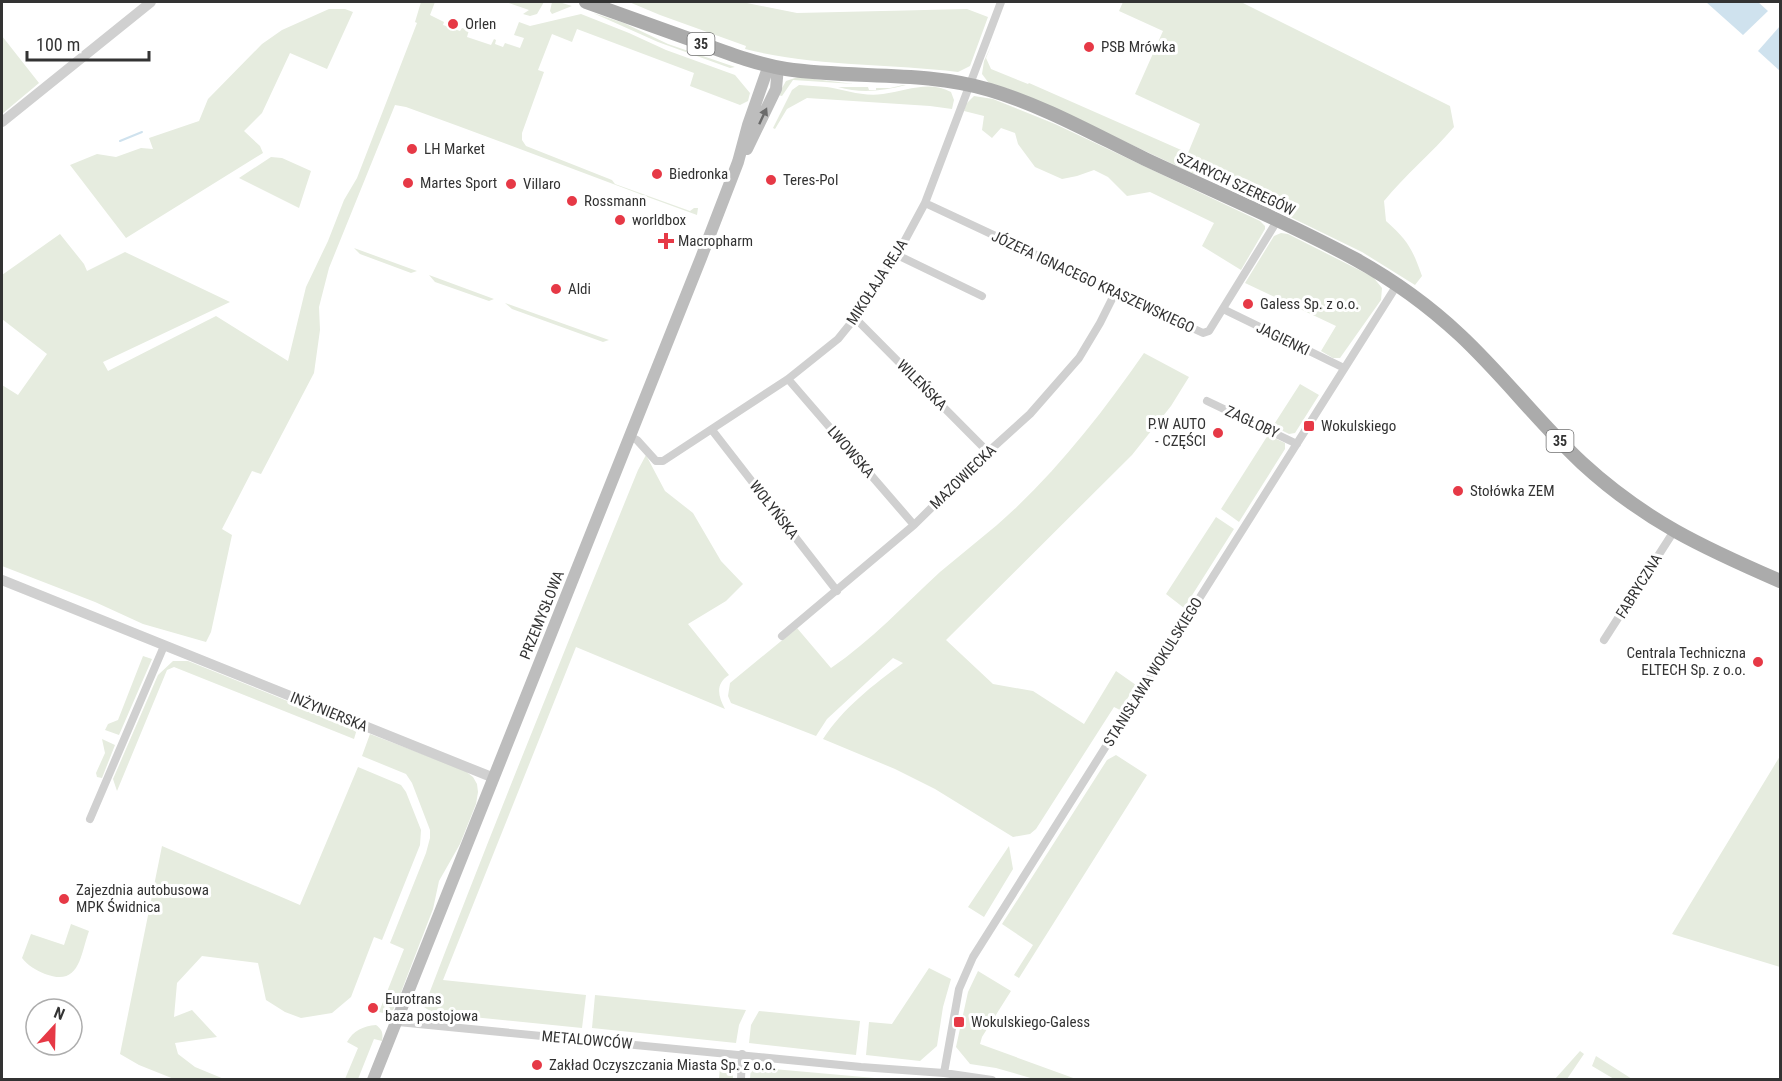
<svg xmlns="http://www.w3.org/2000/svg" width="1782" height="1081" font-family="'Roboto Condensed',sans-serif">
<style>
.green{fill:#e6ecdf}
.water{fill:#cfe2ee}
.lines{fill:none;stroke-linecap:round;stroke-linejoin:round}
.stream{stroke:#cfe2ee;stroke-width:2}
.minor{stroke:#d0d0d0;stroke-width:8}
.tertiary{stroke:#d0d0d0;stroke-width:10}
.secondary{stroke:#bdbdbd;stroke-width:12}
.primary{stroke:#ababab;stroke-width:14}
.oneway{fill:#6a6a6a}
.poi-dot{fill:#e63946;stroke:#fff;stroke-width:2}
.labels{text-anchor:middle;dominant-baseline:central;stroke-width:6;stroke-linejoin:round;paint-order:stroke}
.shield{fill:#fff;stroke:#707070;stroke-width:1.5}
.shield-label{font-size:14px;font-weight:bold;fill:#333}
.poi-label{font-size:15px;fill:#333;stroke:#fff;text-anchor:start}
.street-label{font-size:15px;fill:#333;stroke:#fff}
</style>
<rect width="100%" height="100%" fill="#fff"/>
<path class="green" d="M421,2H435L430,15L444,22L443,25L460,31L462,28L469,30L467,37L491,45L494,39L496,40L495,44L503,47L505,43L520,48L524,38L514,35L519,22L530,26L581,14L629,33L666,50L735,75L750,93L748,101L740,105L690,86L694,73L577,29L572,42L552,34L538,70L544,72L522,133V140L526,146L612,180L615,184L690,211L694,208H698L697,215C600,180 504,142 406,107L395,105L329,268L319,307L320,330L314,373L261,474L252,471L222,529L232,535L211,632L206,642L143,624L95,602L2,566V385L18,395L47,354L2,319V275L60,234L84,264L87,271L125,252L230,302L103,362L108,371L216,316L288,361L306,287L328,241L344,200L357,178L417,23L415,22Z
M506,2H544L537,14L530,16L523,14L529,10Z
M552,2H559L572,6L552,14L550,11Z
M629,2H742L797,13L967,9L988,17L970,66L958,72C887,63 815,67 745,49L746,46L660,15Z
M1123,2H1241L1450,106L1454,127C1432,153 1405,175 1384,201L1386,221C1408,241 1412,248 1422,276L1415,285L1362,252L1282,213L1251,194L1217,178L1215,180L1192,173L1051,107L1006,88L993,85L988,82L982,74L984,61L992,44L986,58L991,69L1028,84L1029,83L1188,153L1200,124L1135,94L1163,31L1119,11Z
M329,9H345L353,12L327,69L290,53L262,113L244,131L260,146L263,153L126,238L70,165L97,154L116,157L141,148L153,149L149,138L199,121L208,99L262,44L282,30Z
M593,13L624,23L668,44L735,67L730,68L658,42Z
M2,36L39,83L2,114Z
M798,77L854,84L793,80L782,96L778,95L786,81Z
M799,85C808,86 818,86 827,87C846,90 863,97 883,94C906,91 929,80 951,92L954,100L952,109L930,106L807,98L787,109L775,129L773,128L792,90Z
M903,85H906C883,91 861,94 838,87H868L869,90H876V88H890Z
M974,96L993,99L1055,124L1260,221L1265,226V229L1241,270L1202,246L1214,223L1150,192L1127,196L1108,177L1094,170L1077,176L1062,179L1035,167L1018,144L1015,133L1001,128L992,138L982,130L984,116L964,111L966,104Z
M271,157L282,158L311,171L299,208L239,178Z
M1281,233L1288,234L1373,277L1382,288L1381,300L1340,358H1333L1321,351L1336,326L1245,283L1274,236Z
M354,248L417,271L411,273L360,254Z
M429,275L494,299L489,301L435,282Z
M505,303L609,340L603,342L512,309Z
M1144,353L1189,377L1171,406L1132,455L946,640L993,684L1033,691L1084,724L1116,671L1136,685L1120,710L1114,707L1036,829L1030,834L1013,837L935,789L895,769L823,739C842,709 874,684 903,663L893,658L827,719L816,736L731,703L728,696L730,683L797,628L831,668C871,641 905,604 940,572C959,556 978,541 997,525C1054,475 1101,415 1144,353Z
M1300,384L1319,395L1295,433L1289,434L1273,426Z
M1268,435L1285,443V449L1239,522L1221,509Z
M646,455L665,491L693,513L721,561L743,584L726,601L688,624L729,675C715,684 718,696 725,709L576,647L443,980L586,995L582,1028L433,1013L424,1007C493,827 565,649 638,470Z
M1216,517L1234,529L1184,608L1166,594Z
M143,656L152,659L119,735L105,730L108,724L118,720Z
M173,661H188L357,729L354,739L174,667L167,670L117,791L113,779L158,675Z
M370,734L464,770L473,777L477,784L478,792L476,804L460,844L439,881L433,909L398,1000L393,1010L383,1013L379,1012L404,949L390,943L426,853L430,838V830L412,783L406,774L362,756Z
M102,739L115,745L102,778L97,777L96,773L105,753Z
M1116,755L1147,775L1019,978L1014,975L1033,945L1002,924L1107,760Z
M1780,756V967L1672,934Z
M358,767L401,785L406,792L421,830L420,845L382,940L374,937L351,997L332,1013L301,1018L285,1012L266,1000L258,963L202,956L177,983L174,1017L192,1010L217,1037L175,1043L178,1054L195,1067L224,1079H174L139,1065L120,1054L162,846L300,905Z
M1009,846L1013,869L984,917L968,907Z
M71,924L89,931C80,956 80,987 45,974C36,970 28,966 22,958L31,934L64,945Z
M929,968L951,979L943,1007L937,1046L920,1061L866,1055L869,1022L892,1024Z
M978,971L1011,991L982,1037L980,1044L1076,1079H1034L996,1068L970,1064L956,1047L968,992Z
M595,995L746,1010L739,1025L736,1043L592,1028Z
M759,1011L860,1021L856,1055L749,1043L751,1025Z
M376,1025C383,1030 383,1034 382,1041L374,1039L358,1079H345L358,1048L347,1042C353,1031 363,1026 376,1025Z
M1580,1051L1584,1054L1567,1079H1555Z
M1596,1056L1632,1079H1614L1592,1066Z
M720,1067L733,1068V1079H719Z
M751,1067L886,1079H750Z"/>
<path class="water" d="M1706,2H1758L1768,11L1743,35Z
M1780,26V71L1758,51Z"/>
<g class="lines">
<path class="stream" d="M120,141L142,132"/>
<path class="minor" d="M925,203L1203,333L1209,331L1277,221
M897,255L982,296
M1223,309L1344,368
M855,318L988,452
M788,379L914,525
M1207,401L1297,444
M712,430L837,591
M629,436L637,440L656,461H663L788,379L838,339L855,318L897,255L925,203L1001,2
M782,636L914,525L988,452L1030,414L1079,358L1100,323L1115,293
M1604,640L1674,531
M90,819L164,646
M398,1022L861,1067L944,1073L992,1080
M944,1073L959,989L973,957L1397,285
M741,1080L742,1054"/>
<path class="tertiary" d="M2,122L151,2
M2,580L494,778"/>
<path class="secondary" d="M747,149L776,89L778,67
M373,1080L701,258L738,162L748,125L769,65"/>
<path class="primary" d="M586,2C622,15 658,28 695,41C725,52 755,64 786,69C854,79 923,70 990,90C1044,106 1095,135 1145,159C1215,192 1287,222 1355,259C1393,280 1428,305 1460,335C1503,375 1539,423 1582,463C1645,521 1704,548 1780,581"/>
</g>
<defs><path id="oneway-solid" d="M-6-.8H1V-3.2L6.5 0L1 3.2V.8H-6Z" transform="scale(1.5)"/></defs>
<use class="oneway" href="#oneway-solid" transform="translate(763 116) rotate(-65)"/>
<g class="poi-dot">
<circle cx="453" cy="24" r="6"/>
<circle cx="1089" cy="47" r="6"/>
<circle cx="412" cy="149" r="6"/>
<circle cx="657" cy="174" r="6"/>
<circle cx="771" cy="180" r="6"/>
<circle cx="408" cy="183" r="6"/>
<circle cx="511" cy="184" r="6"/>
<circle cx="572" cy="201" r="6"/>
<circle cx="620" cy="220" r="6"/>
<path d="M663 232h6v6h6v6h-6v6h-6v-6h-6v-6h6z"/>
<circle cx="556" cy="289" r="6"/>
<circle cx="1248" cy="304" r="6"/>
<rect x="1303" y="420" width="12" height="12" rx="3"/>
<circle cx="1218" cy="433" r="6"/>
<circle cx="1458" cy="491" r="6"/>
<circle cx="1758" cy="662" r="6"/>
<circle cx="64" cy="899" r="6"/>
<circle cx="373" cy="1008" r="6"/>
<rect x="953" y="1016" width="12" height="12" rx="3"/>
<circle cx="537" cy="1065" r="6"/>
</g>
<g class="labels">
<g class="shield">
<rect x="687.5" y="33" width="27" height="22" rx="4.5"/>
<rect x="1546.5" y="430" width="27" height="22" rx="4.5"/>
</g>
<g class="shield-label">
<text x="701" y="44">35</text>
<text x="1560" y="441">35</text>
</g>
<g class="poi-label">
<text x="465" y="24">Orlen</text>
<text x="1101" y="47">PSB Mrówka</text>
<text x="424" y="149">LH Market</text>
<text x="669" y="174">Biedronka</text>
<text x="783" y="180">Teres-Pol</text>
<text x="420" y="183">Martes Sport</text>
<text x="523" y="184">Villaro</text>
<text x="584" y="201">Rossmann</text>
<text x="632" y="220">worldbox</text>
<text x="678" y="241">Macropharm</text>
<text x="568" y="289">Aldi</text>
<text x="1260" y="304">Galess Sp. z o.o.</text>
<text x="1206" y="424" text-anchor="end">P.W AUTO<tspan x="1206" dy="17">- CZĘŚCI</tspan></text>
<text x="1321" y="426">Wokulskiego</text>
<text x="1470" y="491">Stołówka ZEM</text>
<text x="1746" y="653" text-anchor="end">Centrala Techniczna<tspan x="1746" dy="17">ELTECH Sp. z o.o.</tspan></text>
<text x="76" y="890">Zajezdnia autobusowa<tspan x="76" dy="17">MPK Świdnica</tspan></text>
<text x="385" y="999">Eurotrans<tspan x="385" dy="17">baza postojowa</tspan></text>
<text x="971" y="1022">Wokulskiego-Galess</text>
<text x="549" y="1065">Zakład Oczyszczania Miasta Sp. z o.o.</text>
</g>
<g class="street-label">
<text transform="translate(1236 184) rotate(25)">SZARYCH SZEREGÓW</text>
<text transform="translate(877 282) rotate(-57)">MIKOŁAJA REJA</text>
<text transform="translate(1093 282) rotate(25)">JÓZEFA IGNACEGO KRASZEWSKIEGO</text>
<text transform="translate(1283 339) rotate(26)">JAGIENKI</text>
<text transform="translate(922 385) rotate(45)">WILEŃSKA</text>
<text transform="translate(1252 422) rotate(25)">ZAGŁOBY</text>
<text transform="translate(851 452) rotate(49)">LWOWSKA</text>
<text transform="translate(963 477) rotate(-44)">MAZOWIECKA</text>
<text transform="translate(774 510) rotate(52)">WOŁYŃSKA</text>
<text transform="translate(1639 586) rotate(-58)">FABRYCZNA</text>
<text transform="translate(542 615) rotate(-68)">PRZEMYSŁOWA</text>
<text transform="translate(1153 672) rotate(-58)">STANISŁAWA WOKULSKIEGO</text>
<text transform="translate(329 712) rotate(22)">INŻYNIERSKA</text>
<text transform="translate(587 1040) rotate(5)">METALOWCÓW</text>
</g>
</g>
<rect width="1782" height="1081" fill="none" stroke="#333333" stroke-width="6"/>
<g transform="translate(54 1027) rotate(22)"><circle r="28" fill="#ffffff" stroke="#adadad" stroke-width="1.5"/>
<path d="M0-4.5L10 22L0 15L-10 22Z" fill="#e63946"/>
<text y="-9" font-size="16" font-weight="bold" text-anchor="middle" fill="#333333">N</text>
</g>
<path d="M27 51v9h122v-9" fill="none" stroke="#333333" stroke-width="3"/>
<text x="36" y="51" font-size="18" fill="#333333" stroke="#ffffff" stroke-width="4.5" paint-order="stroke">100 m</text>
</svg>
